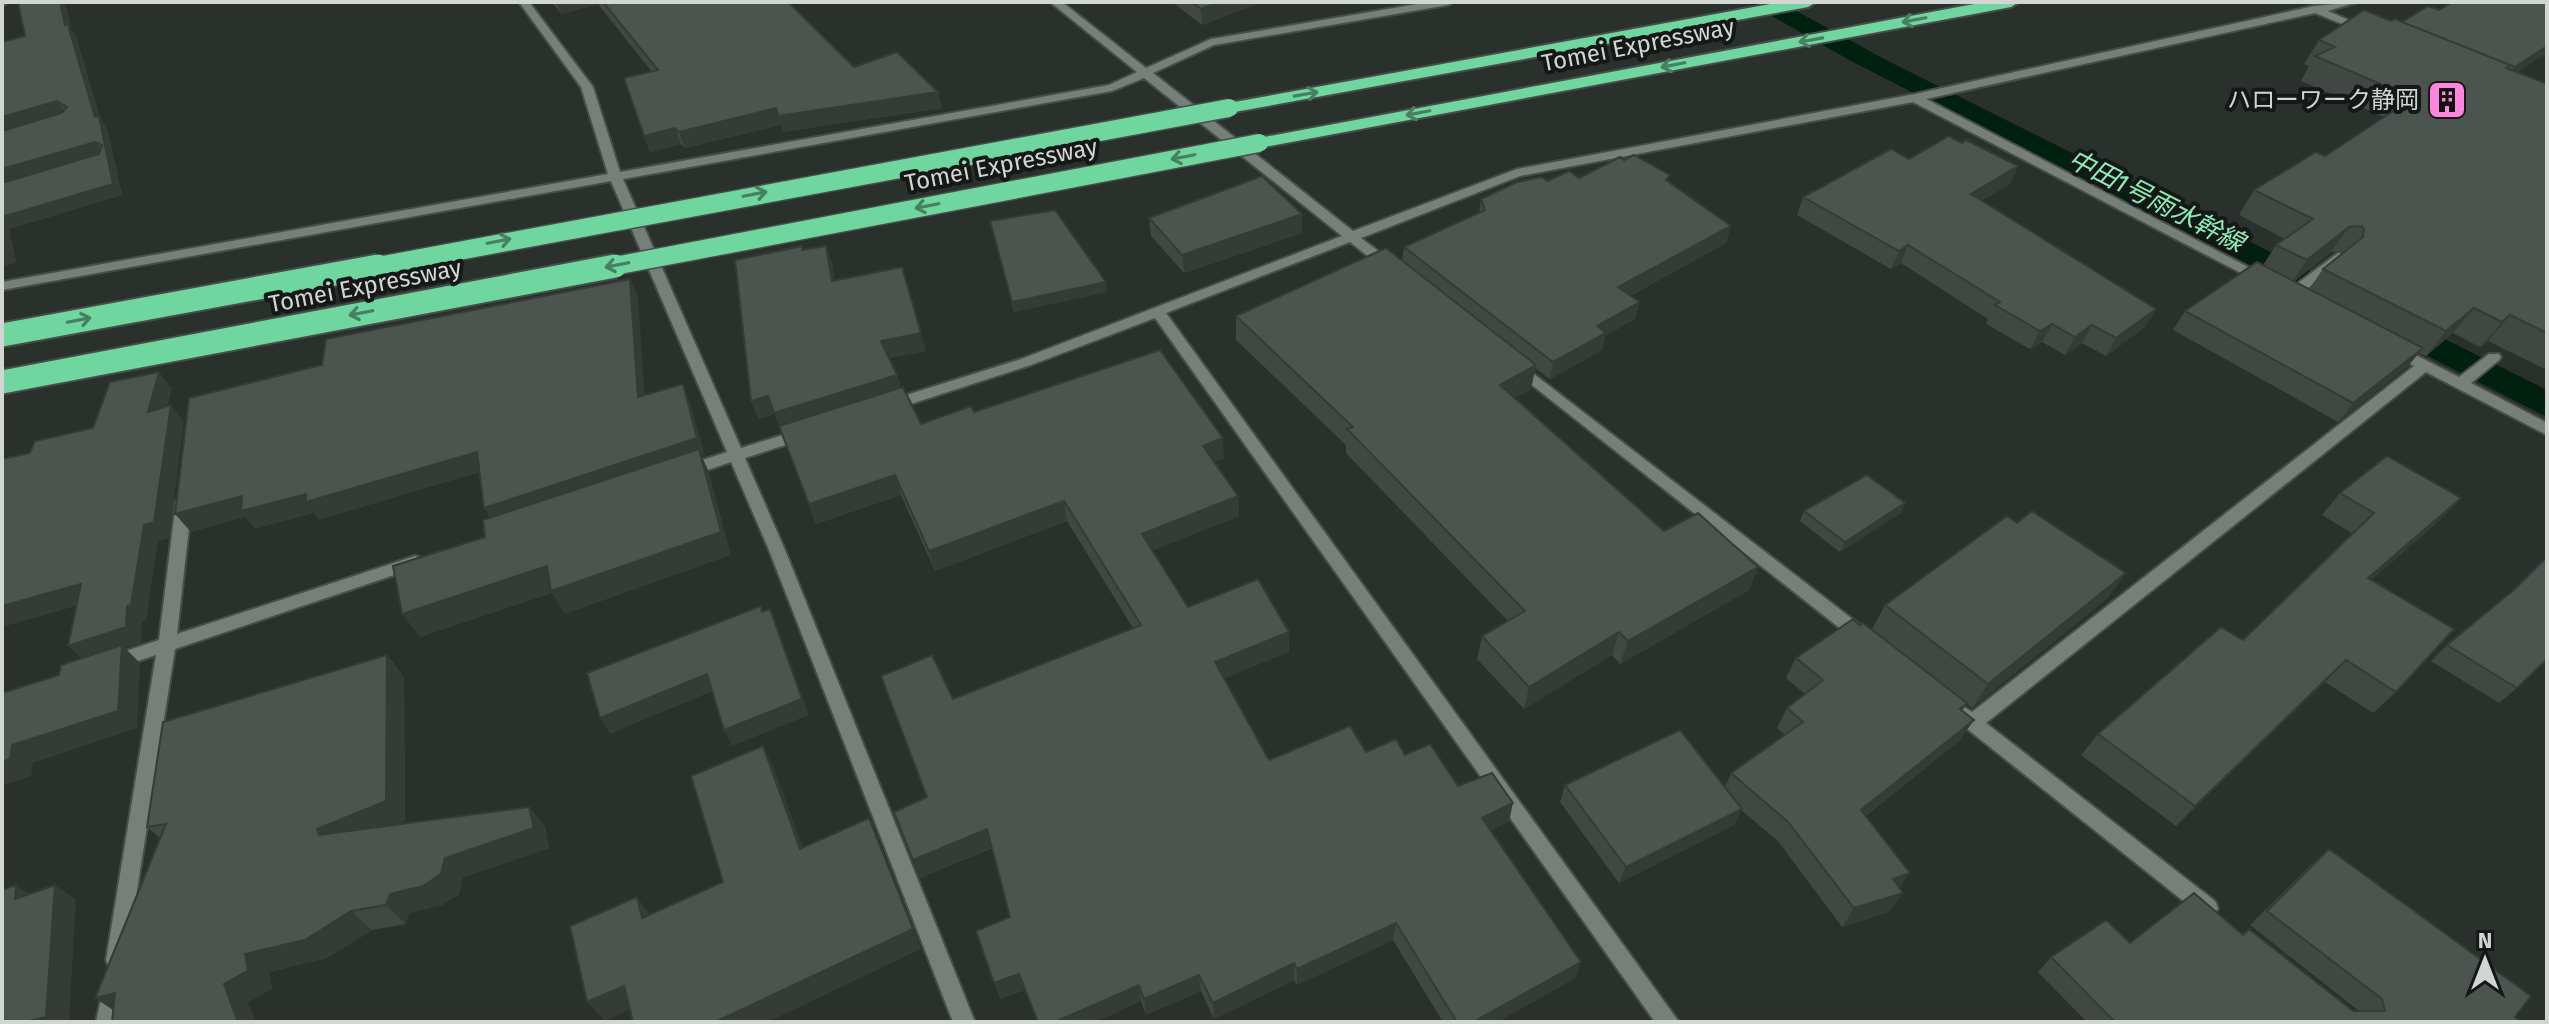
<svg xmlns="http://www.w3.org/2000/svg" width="2549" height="1024" font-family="'Fira Sans','Noto Sans JP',sans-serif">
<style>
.water{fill:#002110}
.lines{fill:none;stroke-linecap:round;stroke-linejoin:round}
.minor-casing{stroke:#474e4a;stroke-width:4}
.motorway-casing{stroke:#474e4a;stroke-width:4}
.minor{fill:#777f7a;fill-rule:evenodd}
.motorway{fill:#6fd69f;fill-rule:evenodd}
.motorway-bridge-far1-casing{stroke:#474e4a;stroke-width:21;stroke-linecap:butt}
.motorway-bridge-casing{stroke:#474e4a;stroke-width:27;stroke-linecap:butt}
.motorway-bridge-far1{stroke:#6fd69f;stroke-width:18}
.motorway-bridge{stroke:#6fd69f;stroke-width:23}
.wall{fill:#414844;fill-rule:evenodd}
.shaded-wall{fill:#353b37}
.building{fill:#4c544f;stroke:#353b37;stroke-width:2}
.oneway{stroke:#468061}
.labels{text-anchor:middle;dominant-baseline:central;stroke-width:8;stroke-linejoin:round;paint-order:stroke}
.far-street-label{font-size:24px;fill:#d1d6d3;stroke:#151816}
.far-poi-label{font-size:24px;fill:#d1d6d3;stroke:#151816;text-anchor:end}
.far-water-label{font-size:26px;font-style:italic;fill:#8becb6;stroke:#151816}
</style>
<rect width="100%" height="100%" fill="#2a312d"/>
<path class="water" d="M1747,2H1780L1886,60L2547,390V417L1851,61Z"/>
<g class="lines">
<g class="minor-casing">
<path id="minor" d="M2,2H8L2,6Z
M519,2H529L593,87L620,172L1109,85L1137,72L1050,2H1062L1146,68L1211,39L1429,2H1453L1448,5L1214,45L1153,73L1353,231L1517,169L1915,94L2314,6L2357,2L2328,11L2372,30L2362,32L2315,13L1926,99L2269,278L2271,281L2264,285L1913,102L1520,176L1361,238L1394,263V269H1384L1350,242L1166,313L1679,1022H1655L1155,318L1031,365L889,411L882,406L884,402L1021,359L1342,236L1144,78L1112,91L623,179L741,448L802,429L810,434L807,438L745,458L785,550L975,1022H953L769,550L731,462L687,477L679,471L681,467L727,452L611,181L2,290V282L608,174L581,87Z
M2338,253L2343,254V260L2296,298H2286L2284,295L2286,292Z
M2398,346L2459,377L2489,354H2499L2501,357L2499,360L2471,383L2547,423V435L2426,372L1986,723L2215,901L2218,908L2215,915L2208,917L2201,915L1966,728L1947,710L1950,705L1956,702L1972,712L2414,366L2393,354L2391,351Z
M1518,362L1868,631L1871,636L1868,641L1862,643L1856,641L1513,370L1511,367L1513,364Z
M184,495L192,501L177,634L415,556L421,558L423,562L421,566L175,649L126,960L123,967L116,970L109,967L106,960L156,655L114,669L108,667L105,662L108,657L159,640L176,501Z
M112,977L119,980L122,987L118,1022H96L105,980Z"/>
</g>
<g class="motorway-casing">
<path id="motorway" d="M1782,2H1816L1808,7L1229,113L1220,108L1229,103Z
M1985,2H2019L2011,7L1259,148L1250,143L1259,138Z"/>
</g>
<use href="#minor" class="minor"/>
<use href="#motorway" class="motorway"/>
<g class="motorway-bridge-far1-casing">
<path id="motorway-bridge-far1" d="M367,268L1229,108
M604,268L1259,143"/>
</g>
<g class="motorway-bridge-casing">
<path id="motorway-bridge" d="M2,335L378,266
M2,382L615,266"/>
</g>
<use href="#motorway-bridge-far1" class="motorway-bridge-far1"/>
<use href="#motorway-bridge" class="motorway-bridge"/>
</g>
<path class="wall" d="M18,2H65L71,30L76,36L100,118L107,128L122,195L9,229L16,262L2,267V131L25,36Z
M552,2H788L854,67L942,108L783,132L781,125L685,148L681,144L650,152L644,136L652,72L598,4L561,14Z
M1172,2H1262L1202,25Z
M2547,2L2518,72L2547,84V370L2488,341L2480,347L2453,333L2426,356L2419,353L2408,366L2338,422L2173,330L2185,311L2263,265L2276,245L2285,239L2239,215L2254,190L2325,156L2384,117L2301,81L2309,66L2304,64L2319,40L2391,21L2402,22L2439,10ZM2343,251L2344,252L2323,269L2309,289L2295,281L2331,252Z
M1909,159L2010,184L1982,200L2156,309L2145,327L2106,356L2082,343L2065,355L2042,342L2030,349L1986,324L1988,319L1901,263L1891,269L1797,215L1803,197Z
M1548,181H1668L1731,226L1726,243L1630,296L1635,319L1605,336L1602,350L1550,379L1535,368L1531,389L1515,398L1664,531L1758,567L1749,590L1620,664L1612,655L1524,709L1477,659L1482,636L1508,621L1346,453V445L1236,340V316L1402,261L1404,247L1479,213L1481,199Z
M1149,218L1302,233L1184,273L1151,236Z
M990,221L1106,282L1107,292L1014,312Z
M826,246L832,264L835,281L926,351L890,358L897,375L901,388L921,424L974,412L1224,458L1214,462L1238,496L1239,516L1152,550L1188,607L1289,632V652L1224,678L1269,760L1366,752L1405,755L1458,786L1509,821L1490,831L1581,962L1575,978L1497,1022H1443L1393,940L1297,985L1294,980L1214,1019L1201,991L1146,1015L1141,1001L1095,1022H1037L1025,990L1000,999L1010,917L992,848L920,878L894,812L927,797L953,699L1133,628L1067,521L935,571L901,495L816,524L775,414L758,419L803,250Z
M2340,493L2461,498L2440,520L2371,580L2396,692L2373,713L2325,682L2176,826L2081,755L2098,734L2243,640L2353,534L2322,515Z
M1804,511L1901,513L1840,552L1800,521Z
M2547,556V659L2517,688L2499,703L2431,661L2447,645L2510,594Z
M2108,598L1972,708L1967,704L1962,711L1960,740L1866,816L1899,889L1889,912L1842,927L1778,841L1741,810L1734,825L1619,883L1560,802L1565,785L1725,787L1731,773L1785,735L1777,728L1787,708L1805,694L1786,678L1796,658L1860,625L1872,629L1885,605Z
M387,655L404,677L405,821L395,825L529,807L545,827L549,848L463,877L459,894L442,905L409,913L406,924L372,930L327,958L269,972L272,989L248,1002L160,838L147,827Z
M2329,849L2522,1022H2087L2038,972L2051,957L2130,943L2242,935L2353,1011H2359L2250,925L2312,864Z"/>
<path class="shaded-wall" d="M60,2H65L71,30L76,36L100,118L107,128L122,195L9,229L16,262L2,267V217L113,184L95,117L65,25Z
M556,2H597L598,4L561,14Z
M1219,2H1262L1202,25L1201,9Z
M2547,46V53L2506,80L2515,67Z
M938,92L942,108L783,132L781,125L685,148L679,132L776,108Z
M57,101L65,112L2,131V117Z
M675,128L681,144L650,152L644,136Z
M95,142L104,153L2,183V169Z
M2018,166L2010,184L1963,211L1971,194Z
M1302,214V233L1184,273L1182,255Z
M1731,226L1726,243L1614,304L1618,287Z
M2349,227L2331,252L2290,285L2307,260Z
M1908,245L1901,263L1891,269L1899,251Z
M826,246L832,264L838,300L832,281Z
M630,279L638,297L646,415L638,397Z
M1106,282L1107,292L1014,312L1012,302Z
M1640,302L1635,319L1605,336L1602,350L1550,379L1553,362L1597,326Z
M2474,308L2453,333L2426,356L2446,331Z
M2156,309L2145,327L2106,356L2116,338Z
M2510,315L2488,341L2480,347L2502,322Z
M2052,324L2042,342L2030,349L2040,331Z
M2092,325L2082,343L2065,355L2075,337Z
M921,333L926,351L887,359L881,341Z
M2423,348L2408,366L2338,422L2353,403Z
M1536,365L1531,389L1496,409L1500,385Z
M159,372L172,388L162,428L148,412Z
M897,375L902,393L781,431L774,413Z
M683,384L690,402L705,456L702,457L709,472L731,555L565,614L552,593L420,637L402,614L701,457L495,526L484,508Z
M768,396L775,414L758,419L751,401Z
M171,405L184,422L169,538L158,541L146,621L142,622L141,643L125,648L140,663L137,728L33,763L31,776L2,786V762L12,745L85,661L68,646L144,525Z
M1223,438L1224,458L1204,466L1203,446Z
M477,452L487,470L319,520L314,513L255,529L245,517L191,532L175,514L242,496L306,494Z
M895,475L901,495L816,524L809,504Z
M1238,496L1239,516L1144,554L1142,534Z
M2461,498L2440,520L2348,600L2368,578Z
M1064,501L1067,521L935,571L929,551Z
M1905,503L1901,513L1840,552L1845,542Z
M1758,567L1749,590L1620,664L1628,641Z
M2126,573L2108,598L1972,708L1988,684Z
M81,584L97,600L2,627V606Z
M770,609L809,715L732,746L724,730Z
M1289,632V652L1216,682L1215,662Z
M1619,632L1612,655L1524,709L1529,687Z
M387,655L404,677L405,821L337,849L319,835L317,829Z
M2346,660L2325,682L2176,826L2195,806Z
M707,674L715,690L610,734L600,718Z
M1974,720L1960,740L1849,829L1861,810Z
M763,746L774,768L811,870L800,849Z
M1513,803L1509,821L1478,837L1482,818Z
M529,807L545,827L549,848L463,877L459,894L442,905L409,913L406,924L386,905L390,894L445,858Z
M1742,809L1734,825L1619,883L1626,867Z
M869,818L921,949L768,1022H715Z
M987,829L992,847L920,878L913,860Z
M1910,873L1897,892L1893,879Z
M16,885L37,900L15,899Z
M55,885L76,900L69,1022H25Z
M1903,893L1889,912L1842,927L1854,908Z
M637,897L652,918H642Z
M351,911L372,930L327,958L269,972L272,989L248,1002L256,1022H238L224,984L245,954Z
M1396,923L1393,940L1297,985V969Z
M1581,962L1575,978L1497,1022H1473Z
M1294,963V980L1214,1019L1213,1003Z
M1019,974L1025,990L1000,999L994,983Z
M1199,975L1201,991L1146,1015L1144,999Z
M1139,985L1141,1001L1095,1022H1055Z
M624,986L640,1005L605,1021L587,1002Z
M115,993L122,1016L95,998Z"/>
<path class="building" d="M18,2H60L65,25H68L95,117L99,116L113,184L2,217V183L99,154L102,145L95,142L2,169V131L62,113L67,107L57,101L2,117V42L25,36Z
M603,2H788L854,67L897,52L938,92L778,116L776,108L679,132L675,128L644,136L624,78L658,70Z
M1192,2H1219L1201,9Z
M2453,2H2547V46L2515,67L2402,22L2428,6L2439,10Z
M2364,10L2391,21L2395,19L2510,65L2506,68L2547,84V333L2510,315L2502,322L2474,308L2446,331L2323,269L2363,237L2364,229L2361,226L2349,227L2307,260L2276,245L2313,219L2254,190L2316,152L2325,156L2413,98L2315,56L2335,47L2319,40Z
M1949,136L1962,143L1966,140L2018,166L1971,194L2156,309L2116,338L2092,325L2075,337L2052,324L2040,331L1995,305L2000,302L1908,245L1899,251L1803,197L1891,149L1909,159Z
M1634,155L1670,175L1666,180L1731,226L1618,287L1640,302L1597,326L1606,333L1553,362L1404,247L1485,210L1481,199L1517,182L1541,177L1548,181L1569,171L1579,178L1620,157L1624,160Z
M1262,176L1302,214L1182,255L1149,218Z
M1055,210L1106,282L1012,302L990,221Z
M2,231L6,250L2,252Z
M802,246V250L826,246L832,281L902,267L921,333L881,341L897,375L774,413L768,396L751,401L735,260Z
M1386,248L1536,365L1500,385L1664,531L1698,513L1758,567L1628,641L1619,632L1529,687L1482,636L1525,611L1347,429L1353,427L1236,316Z
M2257,262L2423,348L2353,403L2185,311Z
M630,279L638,397L683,384L697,438L484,508L477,452L306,502V494L241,511L242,496L175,514L189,398L322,365L326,339Z
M1160,350L1223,438L1203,446L1238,496L1142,534L1188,607L1258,579L1289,632L1215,662L1269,760L1350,726L1366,752L1396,739L1405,755L1430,744L1458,786L1492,773L1513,803L1482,818L1581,962L1473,1022H1457L1396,923L1297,969L1294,963L1213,1003L1199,975L1144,999L1139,985L1055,1022H1038L1019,974L994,983L976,931L1010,917L987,829L913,860L894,812L927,797L881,676L932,655L953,699L1141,625L1064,501L929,551L895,475L809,504L779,426L903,387L921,424L971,406L974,412Z
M159,372L148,412L171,405L154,522L144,525L131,605L127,606L126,627L68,646L81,584L2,606V459L30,453L35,441L93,428L110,382Z
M699,449L721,532L551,591L547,566L402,614L393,566L485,537L483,520Z
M2387,456L2461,498L2368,578L2454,629L2396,692L2346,660L2195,806L2098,734L2221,627L2243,640L2374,513L2340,493Z
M1867,475L1905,503L1845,542L1804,511Z
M2032,511L2126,573L1988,684L1885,605L2007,516L2017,523Z
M2547,557V659L2517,688L2447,645L2516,588Z
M761,606L762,612L770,609L802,699L724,730L707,674L600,718L587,673Z
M1853,619L1860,625L1863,623L1967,703L1960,709L1974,720L1861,810L1910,873L1893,879L1903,893L1854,908L1788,822L1731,773L1803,722L1787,708L1823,680L1796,658Z
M122,645L118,711L12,745L10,759L2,762V693L59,675L61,665Z
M387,655L386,801L317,829L319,835L529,807L534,828L445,858L441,874L423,886L390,894L386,905L351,911L305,940L245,954L248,971L224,984L238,1022H112L115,993L95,998L166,824L147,827L163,722Z
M1680,730L1742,809L1626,867L1565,785Z
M763,746L800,849L869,818L913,929L715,1022H633L624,986L587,1002L570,926L637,897L642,918L723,882L691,776Z
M2329,849L2531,996L2515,1017L2522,1022H2115L2051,957L2106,920L2130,943L2194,893L2243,935L2249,929L2353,1011H2385L2382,999L2267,911Z
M16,885L15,899L55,885L46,1017L25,1022H2V890Z"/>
<defs><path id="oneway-shaft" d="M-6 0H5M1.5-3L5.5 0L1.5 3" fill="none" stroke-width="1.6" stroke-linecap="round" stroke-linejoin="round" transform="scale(2)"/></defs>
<g class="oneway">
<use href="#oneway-shaft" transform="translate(1914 20) rotate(169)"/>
<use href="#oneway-shaft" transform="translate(1811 40) rotate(170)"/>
<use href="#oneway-shaft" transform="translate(1673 65) rotate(169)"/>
<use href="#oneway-shaft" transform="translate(1306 94) rotate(-10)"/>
<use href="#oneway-shaft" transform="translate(1418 113) rotate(169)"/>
<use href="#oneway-shaft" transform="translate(1183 157) rotate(169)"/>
<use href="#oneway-shaft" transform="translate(755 194) rotate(-11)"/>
<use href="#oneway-shaft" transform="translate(927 206) rotate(169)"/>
<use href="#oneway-shaft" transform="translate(499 241) rotate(-11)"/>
<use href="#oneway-shaft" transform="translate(617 265) rotate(169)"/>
<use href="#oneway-shaft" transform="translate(361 313) rotate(169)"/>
<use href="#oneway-shaft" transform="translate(79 320) rotate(-11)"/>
</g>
<defs>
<g id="building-square" transform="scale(2)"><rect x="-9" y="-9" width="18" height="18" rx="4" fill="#ff85de" stroke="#151816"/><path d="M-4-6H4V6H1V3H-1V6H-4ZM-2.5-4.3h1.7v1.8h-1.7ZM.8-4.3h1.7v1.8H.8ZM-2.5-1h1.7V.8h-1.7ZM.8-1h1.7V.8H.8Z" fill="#111"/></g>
</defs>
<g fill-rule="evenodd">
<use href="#building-square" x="2447" y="100"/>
</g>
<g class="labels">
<g class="far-street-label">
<text transform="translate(1638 45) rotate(-11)">Tomei Expressway</text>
<text transform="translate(1001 165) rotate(-11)">Tomei Expressway</text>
<text transform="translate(365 286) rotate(-11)">Tomei Expressway</text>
</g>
<g class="far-poi-label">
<text x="2419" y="100">ハローワーク静岡</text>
</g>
<g class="far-water-label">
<text transform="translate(2156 201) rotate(27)">中田1号雨水幹線</text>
</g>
</g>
<rect width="2549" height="1024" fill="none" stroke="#d1d6d3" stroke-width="8"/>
<g transform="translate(2485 960)" stroke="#151816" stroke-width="6" paint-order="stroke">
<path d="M0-6L14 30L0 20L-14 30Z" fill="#d1d6d3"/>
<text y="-12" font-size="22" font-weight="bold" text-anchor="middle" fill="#d1d6d3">N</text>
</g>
</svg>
